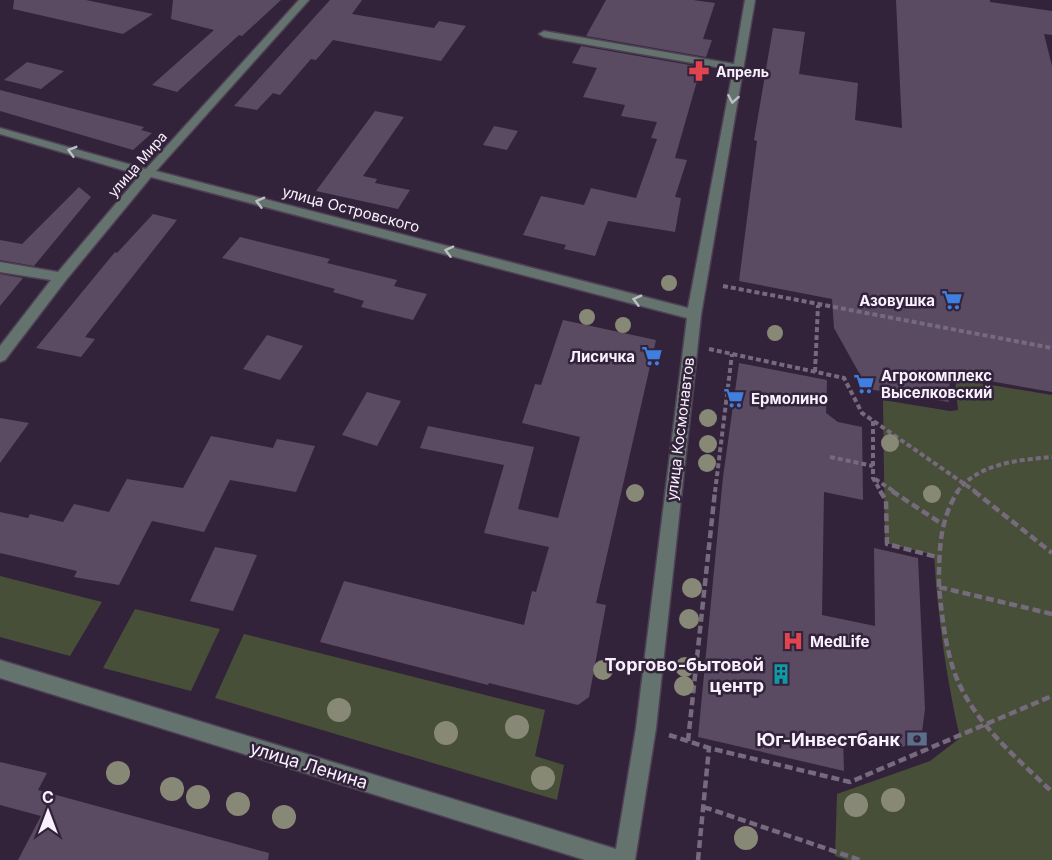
<svg xmlns="http://www.w3.org/2000/svg" width="1052" height="860" font-family="Inter,sans-serif">
<style>
.green{fill:#484f38}
.building{fill:#5a4b62}
.lines{fill:none;stroke-linecap:round;stroke-linejoin:round}
.minor-casing{stroke:#4e4055;stroke-width:3}
.path-far1{stroke:#766a7d;stroke-width:4;stroke-dasharray:5 3;stroke-linecap:butt}
.path{stroke:#766a7d;stroke-width:4.5;stroke-dasharray:8 4;stroke-linecap:butt}
.minor{fill:#65736e;fill-rule:evenodd}
.tree{fill:#878875}
.oneway{stroke:#bebfc4}
.labels{text-anchor:middle;dominant-baseline:central;stroke-width:5;stroke-linejoin:round;paint-order:stroke}
.far-poi-label{font-size:14px;font-weight:bold;fill:#f9f1fe;stroke:#32233a;text-anchor:start}
.far-street-label{font-size:14px;fill:#f9f1fe;stroke:#32233a}
.street-label{font-size:15px;fill:#f9f1fe;stroke:#32233a}
.poi-label{font-size:15px;font-weight:bold;fill:#f9f1fe;stroke:#32233a;text-anchor:start}
.near-poi-label{font-size:18px;font-weight:bold;fill:#f9f1fe;stroke:#32233a;text-anchor:end}
.near-street-label{font-size:18px;fill:#f9f1fe;stroke:#32233a}
</style>
<rect width="100%" height="100%" fill="#32233a"/>
<path class="green" d="M955,379L1052,395V860H847L835,856L837,794L930,761L960,738C946,676 938,619 934,555L885,543L883,400L950,411L958,410Z
M0,576L102,602L70,656L0,637Z
M135,609L220,629L191,691L103,668Z
M244,634L545,710L535,756L564,765L557,800L215,698Z"/>
<path class="building" d="M14,0H86L153,14L123,34L13,9Z
M173,0H281L242,36L239,35L177,92L152,85L214,30L171,19Z
M330,0H362L352,14L434,28L439,21L466,26L441,61L333,40L316,60L311,59L280,95L273,93L257,110L234,106Z
M606,0H693L715,3L703,39L712,40L706,57L586,36Z
M896,0H990V2L1052,11V35L1044,34L1052,66V392L950,374L949,402L868,389L834,328L832,299L739,281L757,141L754,140L773,28L805,32L799,74L858,83L855,120L902,128Z
M581,46L701,67L675,158L687,160L675,197L681,198L675,232L608,221L595,256L564,249L566,245L523,235L541,196L584,205L591,188L636,198L657,139L651,138L657,122L621,116L625,105L583,97L597,68L572,63Z
M27,62L64,71L41,89L4,80Z
M0,90L144,127L141,130L152,133L133,150L0,111Z
M375,111L404,117L363,176L377,179L375,183L410,190L398,209L316,191Z
M494,126L518,131L507,150L483,145Z
M79,187L91,197L34,266L0,260V240L22,244Z
M153,214L177,220L85,337L95,339L81,357L36,348L115,252L117,253Z
M240,237L330,259L327,263L397,280L394,286L427,294L413,320L361,307L364,301L333,292L335,289L222,258Z
M0,274L23,278L0,306Z
M563,320L656,340L596,603L606,605L589,697L578,705L489,683L488,685L320,642L344,581L524,625L532,591L536,592L549,547L484,533L504,465L420,448L428,426L534,447L518,509L558,518L580,437L522,423L535,384L541,385Z
M267,335L303,346L280,380L243,369Z
M739,363L827,380L826,413L838,422L862,427L863,500L824,492L822,615L875,626L874,548L918,558L925,709L922,732L917,739L903,747H885L843,737L844,771L698,737L723,477Z
M367,392L401,401L377,446L342,435Z
M0,418L29,423L0,463Z
M211,436L273,448L277,439L315,446L296,492L230,480L204,532L152,521L119,585L74,577L77,571L0,553V512L28,518L30,514L63,522L74,504L109,512L127,479L183,488Z
M215,547L257,555L233,611L190,601Z
M0,762L47,773L38,790L269,853L268,860H18L41,816L0,805Z"/>
<g class="lines">
<g class="minor-casing">
<path id="minor" d="M299,0H309L156,171L688,308L733,70L544,37L539,34L544,31L734,64L745,0H755L701,315L656,728L635,860H585L0,678V660L616,849L636,728L687,318L151,177L66,280L5,360L0,362V346L51,280L0,272V262L58,272L140,175L0,134V128L146,169Z"/>
</g>
<path class="path-far1" d="M723,286L1052,348
M709,349L844,378L862,413L976,492
M815,372L818,305
M873,421V478L881,492
M830,457L873,466
M875,479L895,492
M715,492L732,354
M957,492C978,463 1019,460 1052,457"/>
<path class="path" d="M880,491L886,500L887,544L937,557
M892,491L942,524
M974,491L1052,553
M939,587C939,552 939,521 958,491
M1052,614L939,587C942,616 945,646 955,674C973,722 1016,757 1052,792
M669,735L709,748L850,782L1052,696
M688,741L715,491
M704,807L860,860
M698,860L709,748"/>
<use href="#minor" class="minor"/>
</g>
<g class="tree">
<circle cx="669" cy="283" r="8"/>
<circle cx="587" cy="317" r="8"/>
<circle cx="623" cy="325" r="8"/>
<circle cx="775" cy="333" r="8"/>
<circle cx="708" cy="418" r="9"/>
<circle cx="890" cy="443" r="9"/>
<circle cx="708" cy="444" r="9"/>
<circle cx="707" cy="463" r="9"/>
<circle cx="635" cy="493" r="9"/>
<circle cx="932" cy="494" r="9"/>
<circle cx="692" cy="588" r="10"/>
<circle cx="689" cy="619" r="10"/>
<circle cx="685" cy="667" r="10"/>
<circle cx="603" cy="670" r="10"/>
<circle cx="684" cy="686" r="10"/>
<circle cx="339" cy="710" r="12"/>
<circle cx="517" cy="727" r="12"/>
<circle cx="446" cy="733" r="12"/>
<circle cx="118" cy="773" r="12"/>
<circle cx="543" cy="778" r="12"/>
<circle cx="172" cy="789" r="12"/>
<circle cx="198" cy="797" r="12"/>
<circle cx="893" cy="800" r="12"/>
<circle cx="238" cy="804" r="12"/>
<circle cx="856" cy="805" r="12"/>
<circle cx="284" cy="817" r="12"/>
<circle cx="746" cy="838" r="12"/>
</g>
<defs><path id="oneway-chevron" d="M-2-3.5L2.5 0L-2 3.5" fill="none" stroke-width="1.6" stroke-linecap="round" stroke-linejoin="round" transform="scale(1.5)"/></defs>
<g class="oneway">
<use href="#oneway-chevron" transform="translate(733 99) rotate(100)"/>
<use href="#oneway-chevron" transform="translate(72 151) rotate(-164)"/>
<use href="#oneway-chevron" transform="translate(260 202) rotate(-165)"/>
<use href="#oneway-chevron" transform="translate(449 251) rotate(-165)"/>
<use href="#oneway-chevron" transform="translate(637 300) rotate(-165)"/>
</g>
<defs>
<g id="pharmacy-bare" transform="scale(1.62)"><path d="M-2-6h4v4h4v4h-4v4h-4v-4h-4v-4h4Z" fill="#e0444e" stroke="#32233a" stroke-width="2.5" paint-order="stroke"/></g>
<g id="supermarket-bare" transform="scale(1.62)"><path d="M-6-5.5h2.5l.6 2H6L4.5 2H-2.5L-4.4-4H-6ZM-1.5 3.2a1.3 1.3 0 1 0 .1 0ZM3 3.2a1.3 1.3 0 1 0 .1 0Z" fill="#3f7fe0" stroke="#32233a" stroke-width="2.5" paint-order="stroke"/></g>
<g id="hospital-bare" transform="scale(1.62)"><path d="M-5-5h3v3.5h4V-5h3V5h-3V1.5h-4V5h-3Z" fill="#e0444e" stroke="#32233a" stroke-width="2.5" paint-order="stroke"/></g>
<g id="building-bare" transform="scale(1.62)"><path d="M-4-6H4V6H1V3H-1V6H-4ZM-2.5-4.3h1.7v1.8h-1.7ZM.8-4.3h1.7v1.8H.8ZM-2.5-1h1.7V.8h-1.7ZM.8-1h1.7V.8H.8Z" fill="#0f9aa8" stroke="#32233a" stroke-width="2.5" paint-order="stroke"/></g>
<g id="bank-bare" transform="scale(1.62)"><path d="M-6-4H6V4H-6ZM0-2.3a2.3 2.3 0 1 0 0 4.6a2.3 2.3 0 1 0 0-4.6Z" fill="#5c6f8a" stroke="#32233a" stroke-width="2.5" paint-order="stroke"/></g>
</defs>
<g fill-rule="evenodd">
<use href="#pharmacy-bare" x="699" y="71"/>
<use href="#supermarket-bare" x="952" y="300"/>
<use href="#supermarket-bare" x="652" y="356"/>
<use href="#supermarket-bare" x="864" y="384"/>
<use href="#supermarket-bare" x="734" y="398"/>
<use href="#hospital-bare" x="793" y="641"/>
<use href="#building-bare" x="781" y="674"/>
<use href="#bank-bare" x="917" y="739"/>
</g>
<g class="labels">
<g class="far-poi-label">
<text x="716" y="71">Апрель</text>
</g>
<g class="far-street-label">
<text transform="translate(137 164) rotate(-49)">улица Мира</text>
</g>
<g class="street-label">
<text transform="translate(351 209) rotate(15)">улица Островского</text>
<text transform="translate(680 429) rotate(-83)">улица Космонавтов</text>
</g>
<g class="poi-label">
<text x="935" y="300" text-anchor="end">Азовушка</text>
<text x="635" y="356" text-anchor="end">Лисичка</text>
<text x="881" y="375">Агрокомплекс<tspan x="881" dy="17">Выселковский</tspan></text>
<text x="751" y="398">Ермолино</text>
<text x="810" y="641">MedLife</text>
</g>
<g class="near-poi-label">
<text x="764" y="664">Торгово-бытовой<tspan x="764" dy="21">центр</tspan></text>
<text x="900" y="739">Юг-Инвестбанк</text>
</g>
<g class="near-street-label">
<text transform="translate(309 765) rotate(17)">улица Ленина</text>
</g>
</g>
<g transform="translate(48 812)" stroke="#32233a" stroke-width="4.5" paint-order="stroke">
<path d="M0-4.5L10 22L0 15L-10 22Z" fill="#f9f1fe"/>
<text y="-9" font-size="16" font-weight="bold" text-anchor="middle" fill="#f9f1fe">С</text>
</g>
</svg>
